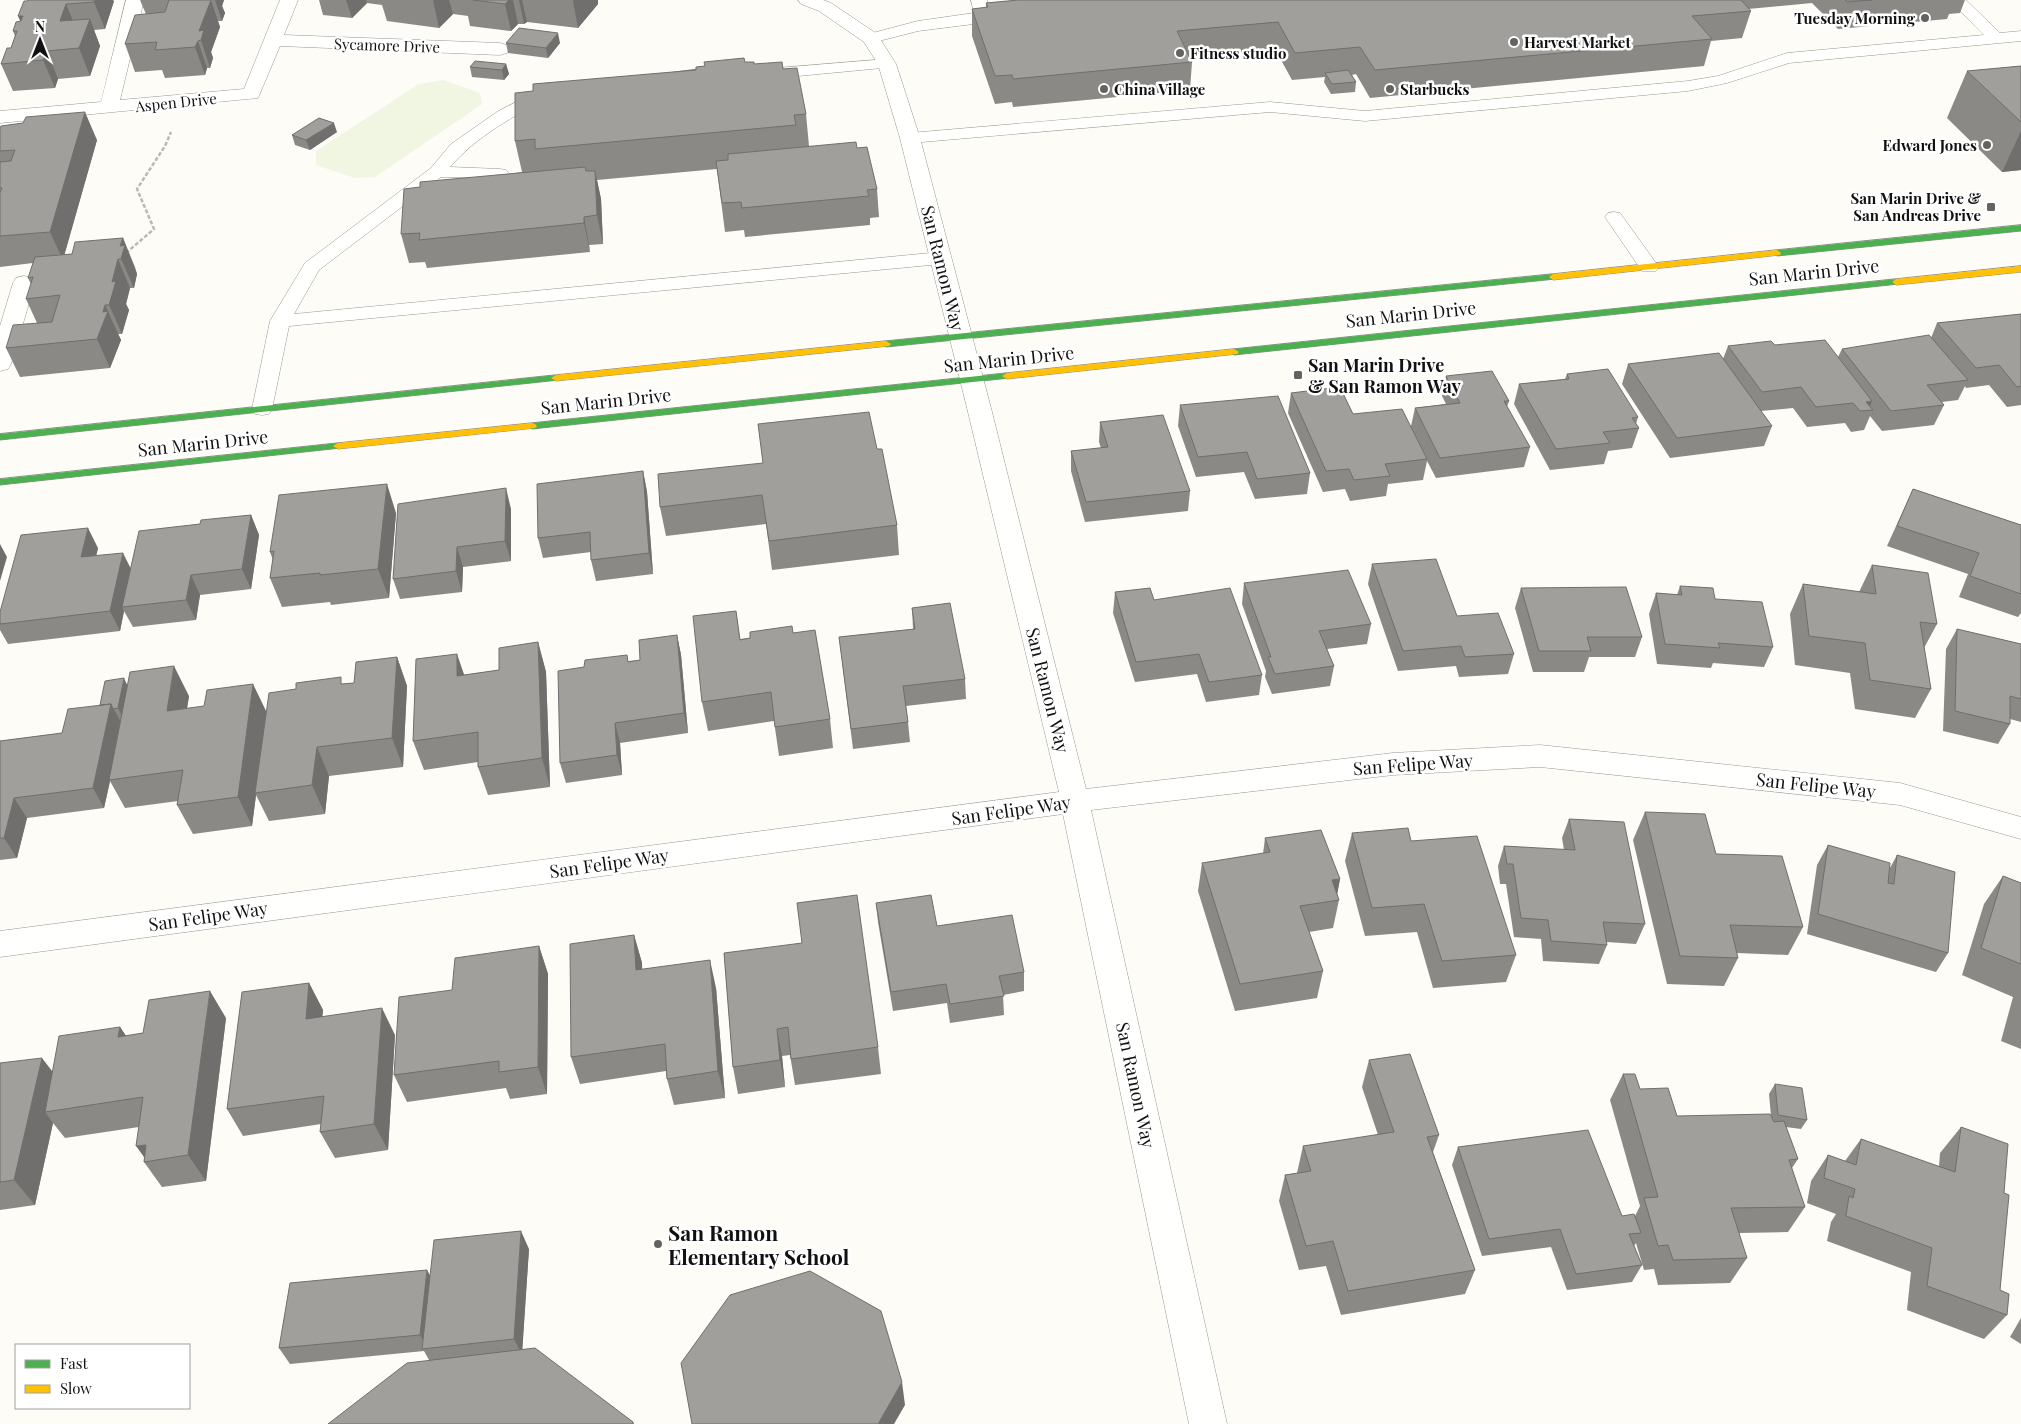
<svg xmlns="http://www.w3.org/2000/svg" width="2021" height="1424" font-family="'Playfair Display',serif">
<style>
.pitch{fill:#f0f6e1}
.lines{fill:none;stroke-linecap:round;stroke-linejoin:round}
.lane-casing{stroke:#979795;stroke-width:1}
.street-casing{stroke:#979795;stroke-width:1}
.fast-casing{stroke:#8e8d8b;stroke-width:1}
.slow-casing{stroke:#8e8d8b;stroke-width:1}
.path{stroke:#b9b9b8;stroke-width:2.5;stroke-dasharray:4 2;stroke-linecap:butt}
.lane{fill:#fffffe;fill-rule:evenodd}
.street{fill:#fffffe;fill-rule:evenodd}
.fast{fill:#4caf50;fill-rule:evenodd}
.slow{fill:#ffc107;fill-rule:evenodd}
.wall{fill:#8a8986}
.shaded-wall{fill:#716f6d}
.building{fill:#a19f9c;stroke:#716f6d}
.poi-dot{fill:#646362;stroke:#fff;stroke-width:2}
.labels{text-anchor:middle;dominant-baseline:central;stroke-width:5;stroke-linejoin:round;paint-order:stroke}
.far-poi-label{font-size:15px;font-weight:bold;fill:#111;stroke:#fff;text-anchor:start}
.far-street-label{font-size:15px;fill:#111;stroke:#fff}
.street-label{font-size:18px;fill:#111;stroke:#fff}
.poi-label{font-size:18px;font-weight:bold;fill:#111;stroke:#fff;text-anchor:start}
.near-poi-label{font-size:21px;font-weight:bold;fill:#111;stroke:#fff;text-anchor:start}
</style>
<rect width="100%" height="100%" fill="#fdfcf7"/>
<path class="pitch" d="M443,80L480,93L482,104L375,177L355,178L316,165V151L419,84Z"/>
<g class="lines">
<g class="lane-casing">
<path id="lane" d="M971,0H987L989,12L1005,10L1013,15L1005,20L918,31L871,43L863,38L865,35L918,21L974,13Z
M1949,0H1966L2000,33L2021,31V41L1789,63L1727,83L1688,91L1365,121L1270,112L910,143L904,142L901,138L904,134L910,133L1270,102L1365,111L1688,81L1718,76L1787,53L1984,35Z
M887,59L893,61L895,64L893,67L766,79L758,74L766,69Z
M544,87L550,88L552,92L550,96C515,116 476,136 450,167L500,169L506,170L509,174L506,178L441,177L319,270L294,314L941,252L948,254L950,258L948,262L941,264L289,326L272,409L269,414L262,415L255,414L252,409L270,321L305,263L431,168L451,144L497,112Z
M1614,212L1620,213L1656,263L1658,267L1656,271H1642L1605,217L1608,213Z"/>
</g>
<g class="street-casing">
<path id="street" d="M126,0H144L120,100L244,89L280,0H298L284,35L500,43L507,45L509,49L507,53L500,55L280,46L258,98L0,123V111L101,102Z
M798,0H823L831,3L877,34L896,64L920,138L992,412L1086,789L1393,753L1540,745L1900,783L2021,817V839L1900,805L1540,767L1393,775L1091,810L1227,1424H1189L1063,814L0,957V931L1059,792L968,412L900,138L878,64L864,42L819,11L801,4Z
M24,276L32,278L35,283L11,364L8,369L0,371V326L13,283L16,278Z"/>
</g>
<g class="fast-casing">
<path id="fast" d="M2021,225V231L1777,256L1773,253L1777,250Z
M1553,274L1557,277L1556,279L886,347L881,344L886,341Z
M1896,279L1900,282L1899,284L1234,355L1229,352L1234,349Z
M1007,373L1012,376L1010,378L532,429L527,426L532,423Z
M556,375L561,378L559,380L0,440V434Z
M338,443L341,444L343,446L341,448L0,485V479Z"/>
</g>
<g class="slow-casing">
<path id="slow" d="M1777,250L1781,253L1780,255L1553,280L1549,277L1553,274Z
M2021,266V272L1896,285L1892,282L1896,279Z
M886,341L891,344L889,346L556,381L551,378L556,375Z
M1234,349L1239,352L1237,354L1007,379L1002,376L1007,373Z
M532,423L535,424L537,426L535,428L338,449L333,446L338,443Z"/>
</g>
<path class="path" d="M126,253L154,229L137,189L165,146L171,132"/>
<use href="#lane" class="lane"/>
<use href="#street" class="street"/>
<use href="#fast" class="fast"/>
<use href="#slow" class="slow"/>
</g>
<path class="wall" d="M140,0H224L222,6L225,13L222,21H218L220,27L211,52L213,58L210,68H207L205,75L165,78L162,70L135,72L125,44L146,14Z
M319,0H598V4L578,28L527,22L524,24H518L511,31L470,26L468,16L453,14L439,28L387,21L382,5L367,3L352,18L323,15Z
M1018,0H1965L1960,13L1949,14L1947,19L1838,29L1812,3L1748,9L1751,11L1742,38L1711,41L1704,66L1370,98L1356,74L1352,75L1356,82L1355,92L1331,94L1324,82L1325,77L1292,80L1275,49L1190,57L1192,62L1190,90L1013,107L1012,102L995,104L972,36V9L986,8V3Z
M24,1H114L105,29L94,30L100,46L90,76L58,79L55,88L13,91L1,64L11,48L15,36L13,31L20,22Z
M506,43H560L548,58L508,53Z
M745,62L783,69L806,114L809,146L857,148L877,189L879,217L870,218V225L745,237L744,230L725,232L717,169L597,180L601,199L603,244L589,245L590,252L427,268L425,262L409,263L401,234L420,187L522,172L515,141L533,91Z
M506,64L509,74L504,80L472,77L470,67Z
M2021,66V170L2002,172L1947,118L1967,71Z
M0,128L97,140L64,255L72,254L123,238L135,267L137,274L134,288H130L126,304L129,310L122,334H118L121,340L110,368L20,377L6,348L37,323L26,299L31,284L28,278L33,263L0,267Z
M337,132L310,150L295,145L292,135Z
M2021,314V405L2007,407L1989,385L1966,388L1965,386L1958,400L1942,402L1944,405L1934,425L1882,431L1870,416L1864,430L1851,432L1845,423L1807,427L1793,408L1761,411L1772,426L1764,446L1670,458L1622,384L1628,364L1723,359L1728,346L1775,345L1838,357L1842,349L1931,338L1937,323Z
M1567,374L1638,417L1636,424L1639,428L1632,448L1608,451L1604,464L1550,470L1514,404L1519,384L1565,379Z
M1446,376L1509,401L1507,407L1530,447L1524,467L1436,478L1427,461L1423,480L1388,484L1386,496L1350,501L1345,489L1323,492L1288,413L1291,393L1353,414L1411,426L1415,408L1446,404L1442,396Z
M1180,405L1310,473L1307,494L1255,499L1244,472L1196,477L1178,426Z
M1100,422L1190,491L1188,511L1085,522L1071,471V451L1101,448L1099,442Z
M877,449L897,525L899,555L772,570L766,524L666,536L660,507L763,463Z
M643,471L647,492L653,574L596,581L591,560V552L543,558L538,538Z
M1913,489L2021,525V613L2018,617L1959,597L1968,574L1887,546Z
M511,509V561L463,567L462,592L400,599L393,579Z
M396,513L389,598L331,605L330,602L282,607L270,578L273,560L270,552Z
M251,515L259,535L251,589L200,595L196,620L133,627L124,611L120,631L8,644L0,630V612L98,548L96,556L131,569L200,524Z
M1372,564L1457,616L1514,654L1508,674L1459,677L1456,666L1398,671L1368,584Z
M1872,565L1937,624L1924,648L1931,689L1915,718L1855,709L1850,673L1795,665L1790,614L1803,584L1859,592Z
M1244,583L1371,624L1367,644L1327,649L1334,666L1330,686L1272,694L1265,677L1266,671L1242,604Z
M1680,586L1715,599L1773,647L1764,667L1713,663L1711,668L1657,664L1649,614L1656,593L1677,595Z
M1521,588L1642,637L1635,657H1589L1584,672H1533L1515,608Z
M1115,592L1154,600L1262,675L1259,695L1206,702L1197,674L1135,682L1113,613Z
M912,608L965,679L966,699L906,706L908,722L910,742L853,749L839,637L913,629Z
M736,611L740,639L793,633L830,719L833,748L779,756L774,721L708,731L702,702Z
M1957,629L2021,644V722L2010,719V724L1998,744L1943,731L1946,649Z
M677,635L681,655L688,733L620,743L622,775L566,783L560,763L629,661L640,660Z
M538,642L546,672L550,787L488,795L478,767V762L424,770L413,741L464,675L499,670Z
M397,657L407,686L403,767L329,776L325,814L269,821L256,795L252,826L193,834L177,805L178,801L125,808L110,781L104,808L27,818L17,858L0,860V741L62,733L127,685L189,696L187,708L266,712L344,684L354,683Z
M1645,812L1716,854L1803,927L1788,955L1737,953L1738,958L1724,986L1667,984L1633,840Z
M1569,819L1645,924L1636,944L1607,942V945L1599,964L1543,961L1541,939L1514,937L1506,884H1500L1498,866L1504,846L1564,850L1562,838Z
M1352,833L1411,841L1516,955L1506,982L1433,988L1417,932L1365,936L1345,861Z
M1265,838L1340,879L1337,894L1339,900L1333,928L1309,932L1323,971L1317,998L1235,1011L1198,891L1202,863L1263,854Z
M1828,845L1890,868L1897,855L1948,953L1936,972L1807,934L1817,865Z
M2003,876L2021,883V1049L2001,1041L2013,997L1962,975L1984,904Z
M876,903L937,926L1024,972V991L1003,995L1004,1015L950,1023L947,1003L893,1011L878,922Z
M634,935L642,963V969L716,988L725,1098L674,1105L667,1079L666,1071L580,1084L571,1057Z
M539,946L548,974L547,1094L510,1099L506,1088L407,1102L394,1075L452,990Z
M724,953L878,1047L881,1074L795,1085L790,1055L782,1056L785,1087L738,1094L733,1067Z
M309,983L323,1010L322,1016L395,1035L388,1150L335,1158L320,1132L321,1124L243,1136L227,1109Z
M226,1018L206,1181L162,1187L144,1162V1158L139,1127L65,1138L53,1123L35,1205L0,1210V1063L52,1072L120,1027L126,1036Z
M1369,1060L1439,1135L1433,1152L1475,1270L1465,1294L1341,1315L1326,1266L1299,1270L1279,1201L1285,1175L1297,1173L1303,1146L1378,1135L1362,1087Z
M1623,1074L1640,1089L1677,1116H1771L1769,1094L1775,1084L1807,1120L1801,1129L1786,1127L1798,1159L1792,1168L1805,1207L1788,1232L1739,1233L1747,1258L1730,1283L1658,1285L1654,1269L1644,1270L1636,1243L1634,1246L1642,1265L1632,1282L1567,1290L1551,1247L1482,1256L1452,1165L1458,1147L1622,1216H1635L1640,1206L1610,1100Z
M1961,1127L2004,1193L2000,1290L2007,1315L1984,1339L1907,1310L1911,1272L1827,1241L1831,1222L1836,1214L1807,1203L1811,1181L1828,1155L1845,1161L1861,1139L1939,1167L1940,1153Z
M529,1249L522,1350L633,1422L634,1424H328L429,1360L424,1351L290,1364L279,1348L427,1270L430,1276Z
M2021,1318V1344L2010,1337Z"/>
<path class="shaded-wall" d="M95,0H113L114,1L105,29L94,2Z
M211,0L220,27L211,52L213,58L210,68L201,40L199,31Z
M215,0H224L222,6L225,13L222,21Z
M346,0H366L367,3L352,18Z
M433,0H449L453,14L439,28Z
M509,0H513L518,24L511,31L505,4Z
M519,0H522L527,22L524,24Z
M574,0H598V4L578,28L573,1Z
M66,4L77,31L60,21Z
M18,16H23L30,44Z
M90,19L100,46L90,76L79,48Z
M558,33L560,43L548,58L546,48Z
M198,41L207,68L205,75L195,47Z
M47,51L58,79L55,88L43,60Z
M506,64L509,74L504,80L502,70Z
M85,112L97,140L63,260L50,232Z
M334,123L337,132L310,150L306,140Z
M2021,131V170L2002,172Z
M595,171L601,199L603,244L597,215Z
M584,217L589,245L590,252L584,223Z
M123,238L137,274L134,288L121,259L120,246Z
M118,259L130,288L126,304L129,310L122,334L109,305L112,282Z
M105,305L121,340L110,368L97,339Z
M1872,401L1868,411L1866,402Z
M643,471L647,492L653,574L649,553Z
M387,484L396,513L389,598L378,569Z
M506,488L511,509V561L505,541Z
M251,515L259,535L251,589L242,569Z
M88,528L98,548L91,578L81,557Z
M0,544L7,557L0,581Z
M457,547L463,567L462,592L456,571Z
M123,553L133,573L122,607L124,611L120,631L110,611Z
M191,575L200,595L196,620L186,600Z
M677,635L681,655L688,733L684,713Z
M538,642L546,672L550,787L542,758Z
M457,654L467,683L457,676Z
M397,657L407,686L403,767L392,738Z
M174,666L189,696L182,740L167,711Z
M124,678L129,689L123,718L118,708Z
M253,684L267,713L255,793L256,795L252,826L238,797Z
M111,704L122,724L109,780L110,781L104,808L93,788Z
M615,723L620,743L622,775L617,755Z
M317,747L329,776L325,814L312,785Z
M14,798L27,818L17,858L4,838Z
M1340,879L1336,900L1332,880Z
M634,935L642,963L643,997L636,970Z
M539,946L548,974L547,1094L538,1067Z
M710,960L716,988L725,1098L718,1071Z
M309,983L323,1010L320,1046L306,1019Z
M210,991L226,1018L206,1181L188,1155Z
M382,1008L395,1035L388,1150L374,1124Z
M120,1027L138,1054L118,1037Z
M777,1029L782,1056L785,1087L780,1060Z
M42,1058L62,1084L45,1112L53,1123L35,1205L14,1180Z
M146,1145L147,1161L136,1146Z
M521,1231L529,1249L522,1355L514,1339Z
M427,1270L436,1287L428,1348L420,1335Z
M902,1382L905,1405L894,1424H878Z"/>
<path class="building" d="M28,0H95L94,2L66,4L60,21L90,19L79,48L47,51L43,60L1,64L7,48H11L17,31H13L16,22L21,21L23,16H18L24,1H27Z
M169,0H211L199,31L204,30L201,40L198,41L195,47L155,50L157,42L125,44L135,15L165,12Z
M473,0H509L505,4Z
M1018,0H1741L1751,11L1692,16L1712,39L1375,70L1360,47L1295,53L1278,22L1177,31L1192,62L1013,79L1012,75L995,76L972,9L988,7L986,3Z
M1845,0H1872L1847,2Z
M519,28L558,33L546,48L506,43Z
M744,58L745,62H754V64L782,62L783,69L797,68L806,114L794,115L796,125L535,149V139L515,141V93L533,91V84L696,70V67L705,66L704,62Z
M475,61L506,64L502,70L470,67Z
M2021,66V122L1967,71Z
M1348,70L1356,82L1332,84L1325,73Z
M85,112L50,232L0,236V193L2,188H0V162L11,161L15,150L0,151V128L1,126L23,123L26,117Z
M319,118L334,123L306,140L292,135Z
M856,142L857,148L867,147L877,189L867,190L869,196L742,208L741,202L722,203L716,161L728,160V154Z
M585,167L586,171H595L597,215L584,217V223L419,240L420,233L401,234L404,189L420,187V182Z
M123,238L120,246L125,245L121,259H118L112,282L116,281L109,305H105L103,312L108,311L97,339L6,348L13,325L52,322L60,295L26,299L33,277L28,278L35,257L72,254L75,242Z
M2021,314V386L2017,387L1999,365L1976,368L1937,323Z
M1929,335L1968,380L1927,385L1944,405L1891,411L1842,349Z
M1825,340L1872,401L1866,402L1873,410L1860,411L1853,403L1816,407L1801,387L1762,392L1728,346L1771,341L1775,345Z
M1719,353L1772,426L1677,438L1628,364Z
M1608,369L1638,417L1632,418L1639,428L1603,432L1610,443L1556,449L1519,384L1569,379L1567,374Z
M1492,371L1509,401H1504L1530,447L1440,458L1415,408L1460,403L1446,376Z
M1340,387L1353,414L1402,409L1427,459L1385,464L1390,476L1354,480L1349,469L1326,471L1291,393Z
M1278,396L1310,473L1257,479L1247,452L1198,457L1180,405Z
M869,412L877,449H882L897,525L769,541L762,495L660,507L658,474L763,463L758,424Z
M1163,415L1190,491L1086,502L1071,451L1108,447L1100,422Z
M643,471L649,553L591,560L590,532L538,538L537,484Z
M387,484L378,569L320,575V573L270,578L274,551L270,552L279,495Z
M506,488L505,541L457,547L456,571L393,579L398,504Z
M1913,489L2021,525V594L1970,576L1979,553L1897,526Z
M251,515L242,569L191,575L186,600L122,607L139,531L200,524L201,520Z
M88,528L81,557L123,553L110,611L0,624V612L21,535Z
M1436,559L1457,616L1498,613L1514,654L1465,657L1461,646L1403,651L1372,564Z
M1872,565L1928,573L1937,624L1920,622L1931,689L1870,680L1865,643L1809,636L1803,584L1876,594Z
M1348,570L1371,624L1319,631L1334,666L1275,674L1268,657H1271L1244,583Z
M1680,586L1713,588L1715,599L1762,602L1773,647L1718,643L1720,648L1665,644L1656,593L1682,595Z
M1626,587L1642,637H1587L1591,651H1539L1521,588Z
M1150,588L1154,600L1230,588L1262,675L1209,682L1199,654L1136,662L1115,592Z
M950,603L965,679L903,686L908,722L851,729L839,637L915,629L912,608Z
M736,611L740,640L750,638V632L792,626L793,633L815,630L830,719L775,727L771,692L702,702L693,616Z
M1957,629L2021,644V699L2010,696V724L1955,711Z
M677,635L684,713L615,723L617,755L560,763L558,671L584,667L585,660L627,655L628,662L640,660L639,640Z
M538,642L542,758L478,767V732L413,741L416,659L457,654V676L499,670V648Z
M397,657L392,738L317,747L312,785L255,793L269,693L296,689V683L341,677V684L354,683L356,662Z
M174,666L167,711L204,706L207,690L253,684L238,797L177,805L183,770L109,780L130,672Z
M124,678L118,708L113,709L111,704L100,705L105,681Z
M111,704L93,788L14,798L4,838H0V741L62,733L68,709Z
M1645,812L1705,814L1716,854L1782,856L1803,927L1730,925L1738,958L1680,956Z
M1569,819L1624,822L1645,924L1603,922L1607,945L1551,941L1548,920L1521,918L1513,864H1507L1504,846L1575,850Z
M1408,828L1411,841L1477,836L1516,955L1442,961L1424,904L1372,908L1352,833Z
M1321,830L1340,879L1332,880L1339,900L1300,906L1323,971L1240,984L1202,863L1270,852L1265,838Z
M1828,845L1890,863L1888,883L1894,884L1897,855L1955,872L1948,953L1818,914Z
M2003,876L2021,883V964L1981,948Z
M857,895L878,1047L791,1059L788,1027L777,1029L780,1060L733,1067L724,953L802,943L797,903Z
M931,895L937,926L1012,915L1024,972L999,976L1004,996L950,1004L946,984L891,992L876,903Z
M634,935L636,970L710,960L718,1071L667,1079L665,1044L571,1057L570,944Z
M539,946L538,1067L499,1072V1061L394,1075L399,997L452,990L455,958Z
M309,983L306,1019L382,1008L374,1124L320,1132L324,1096L227,1109L242,992Z
M210,991L188,1155L144,1162L146,1145L136,1146L143,1097L45,1112L59,1036L120,1027L118,1037L143,1033L149,1000Z
M1410,1054L1439,1135L1427,1137L1475,1270L1348,1291L1333,1241L1306,1246L1285,1175L1311,1171L1303,1146L1394,1132L1369,1060Z
M42,1058L14,1180L0,1182V1063Z
M1623,1074H1635L1640,1089L1668,1088L1677,1116L1770,1114L1774,1122L1784,1121L1798,1159L1789,1160L1805,1207L1731,1208L1747,1258L1673,1260L1668,1245L1658,1246L1644,1198L1658,1197Z
M1775,1084L1802,1088L1807,1120L1778,1115Z
M1961,1127L2008,1144L2004,1193L2009,1195L2000,1290L2009,1294L2007,1315L1927,1286L1932,1248L1846,1216L1849,1196L1853,1198L1855,1189L1824,1178L1828,1155L1856,1165L1861,1139L1955,1172Z
M1588,1130L1622,1216L1634,1214L1641,1233L1629,1234L1642,1265L1576,1274L1560,1229L1489,1239L1458,1147Z
M521,1231L514,1339L422,1349L434,1240Z
M427,1270L420,1335L279,1348L290,1283Z
M810,1271L881,1311L902,1382L878,1424H692L681,1363L730,1295Z
M535,1348L633,1422V1424H328L407,1363Z"/>
<g class="poi-dot">
<circle cx="1925" cy="18" r="5"/>
<circle cx="1514" cy="42" r="5"/>
<circle cx="1180" cy="53" r="5"/>
<circle cx="1104" cy="89" r="5"/>
<circle cx="1390" cy="89" r="5"/>
<circle cx="1987" cy="145" r="5"/>
<rect x="1986" y="202" width="10" height="10" rx="2.5"/>
<rect x="1293" y="370" width="10" height="10" rx="2.5"/>
<circle cx="658" cy="1244" r="5"/>
</g>
<g class="labels">
<g class="far-poi-label">
<text x="1915" y="18" text-anchor="end">Tuesday Morning</text>
<text x="1524" y="42">Harvest Market</text>
<text x="1190" y="53">Fitness studio</text>
<text x="1114" y="89">China Village</text>
<text x="1400" y="89">Starbucks</text>
<text x="1977" y="145" text-anchor="end">Edward Jones</text>
<text x="1981" y="198" text-anchor="end">San Marin Drive &amp;<tspan x="1981" dy="17">San Andreas Drive</tspan></text>
</g>
<g class="far-street-label">
<text transform="translate(387 45) rotate(2)">Sycamore Drive</text>
<text transform="translate(176 102) rotate(-6)">Aspen Drive</text>
</g>
<g class="street-label">
<text transform="translate(943 268) rotate(76)">San Ramon Way</text>
<text transform="translate(1814 272) rotate(-6)">San Marin Drive</text>
<text transform="translate(1411 314) rotate(-6)">San Marin Drive</text>
<text transform="translate(1009 359) rotate(-6)">San Marin Drive</text>
<text transform="translate(606 401) rotate(-6)">San Marin Drive</text>
<text transform="translate(203 443) rotate(-6)">San Marin Drive</text>
<text transform="translate(1048 690) rotate(76)">San Ramon Way</text>
<text transform="translate(1413 764) rotate(-4)">San Felipe Way</text>
<text transform="translate(1816 785) rotate(6)">San Felipe Way</text>
<text transform="translate(1011 810) rotate(-8)">San Felipe Way</text>
<text transform="translate(609 863) rotate(-8)">San Felipe Way</text>
<text transform="translate(208 916) rotate(-8)">San Felipe Way</text>
<text transform="translate(1136 1085) rotate(78)">San Ramon Way</text>
</g>
<g class="poi-label">
<text x="1308" y="365">San Marin Drive<tspan x="1308" dy="21">&amp; San Ramon Way</tspan></text>
</g>
<g class="near-poi-label">
<text x="668" y="1232">San Ramon<tspan x="668" dy="24">Elementary School</tspan></text>
</g>
</g>
<rect x="15" y="1344" width="175" height="65" fill="#ffffff" stroke="#a0a0a0"/>
<rect x="25" y="1360" width="25" height="8" fill="#4caf50" stroke="#a0a0a0"/>
<text x="60" y="1369" font-size="15" fill="#111111">Fast</text>
<rect x="25" y="1385" width="25" height="8" fill="#ffc107" stroke="#a0a0a0"/>
<text x="60" y="1394" font-size="15" fill="#111111">Slow</text>
<g transform="translate(40 40)" stroke="#ffffff" stroke-width="4" paint-order="stroke">
<path d="M0-4L9 19L0 12L-9 19Z" fill="#111111"/>
<text y="-8" font-size="14" font-weight="bold" text-anchor="middle" fill="#111111">N</text>
</g>
</svg>
